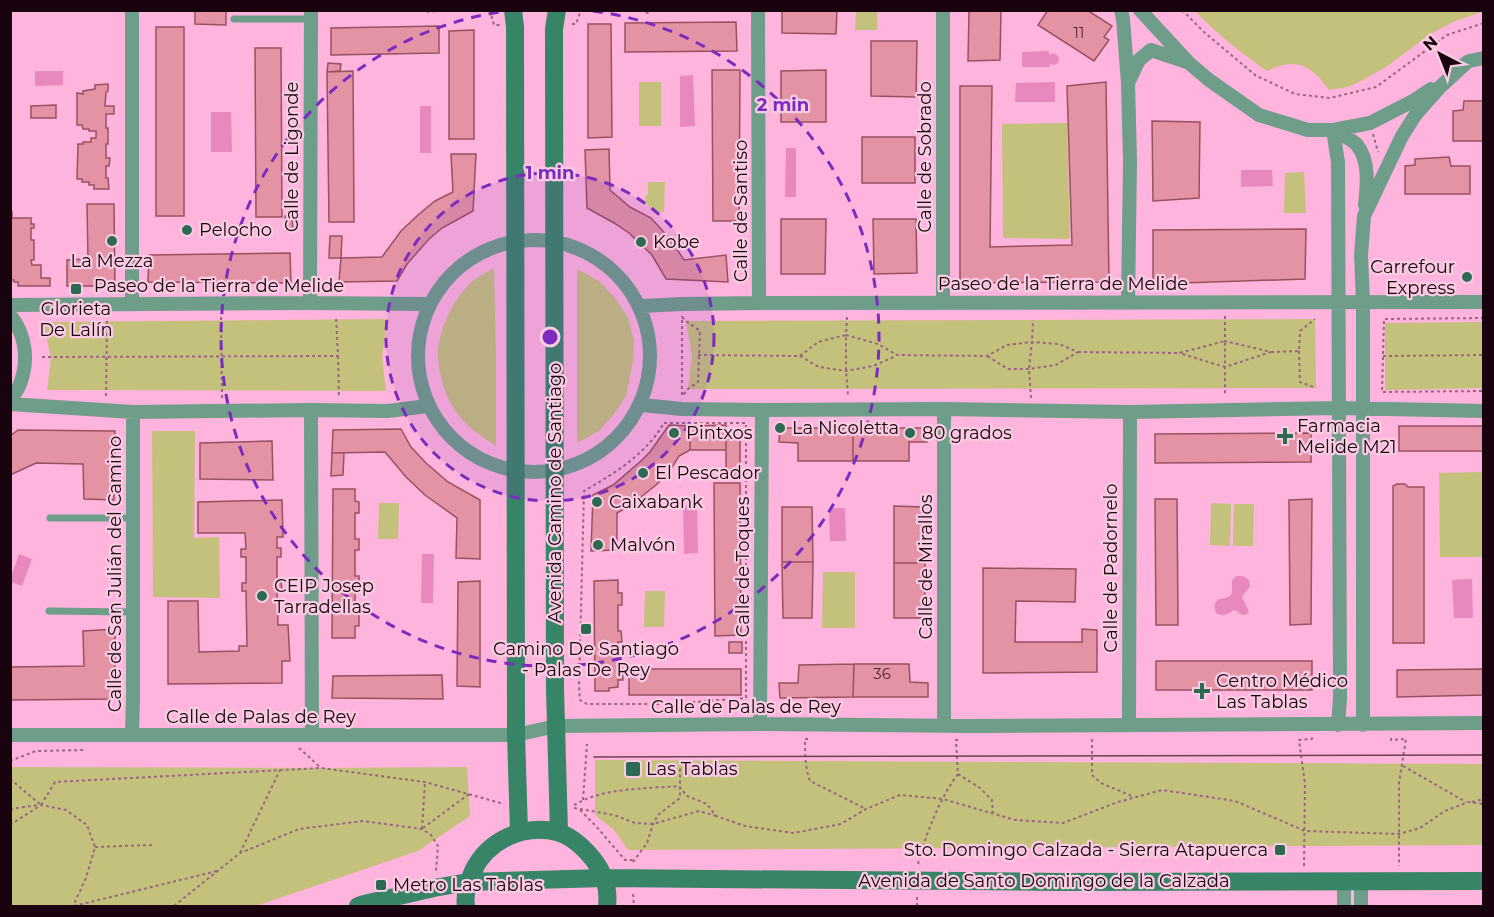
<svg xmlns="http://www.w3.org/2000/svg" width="1494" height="917" font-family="Montserrat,sans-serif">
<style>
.green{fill:#c4c17d}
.water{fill:#e789bd}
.building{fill:#e493a4;stroke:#995061;stroke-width:1.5}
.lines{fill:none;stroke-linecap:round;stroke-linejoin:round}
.path{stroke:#996682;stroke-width:2;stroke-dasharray:3 3;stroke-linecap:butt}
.lane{stroke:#6e9d89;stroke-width:7}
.street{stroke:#6e9d89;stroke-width:14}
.secondary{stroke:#378467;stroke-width:18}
.tram{stroke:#6a4258;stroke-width:1.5}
.ring{fill:none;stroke:#7b2cbf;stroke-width:3;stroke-dasharray:10 8}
.poi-dot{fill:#2e6953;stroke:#f9cce3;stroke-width:2}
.labels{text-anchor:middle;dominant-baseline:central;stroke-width:4.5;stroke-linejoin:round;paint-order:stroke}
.number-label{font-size:15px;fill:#4c2734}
.street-label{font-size:18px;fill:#19030f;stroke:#f9cce3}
.poi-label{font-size:18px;fill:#19030f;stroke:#f9cce3;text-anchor:start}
.centre{fill:#7b2cbf;stroke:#f9cce3;stroke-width:3}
.ring-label{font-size:18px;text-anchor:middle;font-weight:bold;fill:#7b2cbf;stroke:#f9cce3;stroke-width:4.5;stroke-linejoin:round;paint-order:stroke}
</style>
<rect width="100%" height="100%" fill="#feb4dc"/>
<path class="green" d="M856,11H877V30H855Z
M1195,11L1483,10L1484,11L1453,22L1429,35L1386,67L1363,80L1348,87L1329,90C1311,64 1295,57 1267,71C1241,53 1217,34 1195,11Z
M639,82H661V126H639Z
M1067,123L1070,239L1003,238L1002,124Z
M1304,172L1306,213H1284L1285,173Z
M648,182H665L664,212H656L645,203L646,195H648Z
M494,268L496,358V446C481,436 468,428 457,413C446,399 439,376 438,357C437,333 454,295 474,280C480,276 487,272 494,268Z
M577,269L599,281L615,298L628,318L634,340L633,361L626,396L614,414L599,431L577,443Z
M388,319L382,356L386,391L47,390L51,358L43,322Z
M1315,319L1316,388L688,389L692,355L686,321Z
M1483,322V388L1385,390V323Z
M152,431H195L194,538L219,537L220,598L153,597Z
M1483,472V557H1440L1439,473Z
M379,503H399L398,539H378Z
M1211,503L1231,504L1230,546L1210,545Z
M1234,504H1254L1253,546H1233Z
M823,572H855V628H822Z
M645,591H665L664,627H644Z
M595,760L1483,764V845L628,850L614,830L595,815Z
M11,767L321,768L467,767L470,816L418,851L256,906H11Z"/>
<path class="water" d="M1049,51V55L1053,53L1058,56L1059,59L1058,63L1054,65L1050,64V67H1022V52Z
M35,71H63V85L35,86Z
M693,75L695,126L680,127V76Z
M1055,82V102H1015L1016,83Z
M420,106H431V153H420Z
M211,112H231L232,152H211Z
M786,148H796V197H785Z
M1241,170H1272L1273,186L1241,187Z
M683,505H697L698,553L684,554Z
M829,508H845L846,541H830Z
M19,554L32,559L22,586L11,582V577Z
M422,554H434L433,603H421Z
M1236,576H1243L1249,580L1250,586L1242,597L1249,612L1245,615C1240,615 1238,611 1234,610C1227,615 1224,616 1217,614C1213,608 1214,605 1217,600L1228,597L1232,594V581Z
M1472,579L1473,618H1454L1452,580Z"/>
<path class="building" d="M195,10H226V25L195,24Z
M782,10H837L836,34L782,33Z
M969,10H1001L1000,60L968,61Z
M1048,10H1087L1112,26L1104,37L1109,40L1094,61L1038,25Z
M736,22L737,51L625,52V23Z
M588,24H611L612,137L588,138Z
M439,26V53L331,55V28Z
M156,27H184V216H156Z
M474,30V139H449V31Z
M871,41H917L916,97L871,96Z
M255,48H281L282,217H256Z
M328,63L341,64L340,71L327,72Z
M712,70H740L739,221H713Z
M826,70V122H781V71Z
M353,71L354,222H329L327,72Z
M1106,82L1109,282L960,283V86H992L990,247L1072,245L1067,86Z
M108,84V91L106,92L105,106H114V114H106V128H108V144H106V158H110L109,166H106V178H108L109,189H94V185H89V182H82V179H77L78,144H83V142H91V138H96V131H89V129H83L82,125H77V93L83,94V91L95,89V85Z
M1464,101H1484V141H1453V111L1463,110Z
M56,105V118H31V106Z
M1152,121L1200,122L1199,198L1153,201Z
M862,137H915V183H862Z
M609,149L610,190L630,207L651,218L671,240L684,260L726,255L728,282L666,279L652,255L629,233L614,223L587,208L585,150Z
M451,154H476L473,211L442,228L429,239L407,264L397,281L339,282L341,258L382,257L401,231L418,215L435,201L453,192Z
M1449,157L1451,166H1470V194H1405V166L1415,165V159Z
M87,204H114L115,286H67V260L88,259Z
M10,212H12V218H31V224H34V228H31V240H34V260H31L32,265H41V278H50V286H18V282H14V280H10Z
M285,216H292L293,230L286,231Z
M781,219H826L825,274H781Z
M873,219H916L917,273L874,274Z
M1306,229L1305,279L1153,284V230Z
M330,236H342L341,258H329Z
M290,253L291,283L148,282L149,255Z
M669,425L690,426V450L679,456L669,472L656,485L631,505L617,513V550L591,551L593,495L613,485L641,461L650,452Z
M726,425V450H690V426Z
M1399,426H1484V451H1399Z
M780,428H853V461H798V443L779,442Z
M853,428H927V442H909V461H853Z
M401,429L411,447L426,463L448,482L480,500V559L456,558L457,518L425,495L406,477L385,452L332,453L333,430Z
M18,430L115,431L114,500L84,499L83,464L36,463L10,475V436Z
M1311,433V462L1155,463V434Z
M726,439H740V476H726Z
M272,441L273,480L200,479V443Z
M332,453H344L343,475L331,476Z
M714,483H740L741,635L715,636Z
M1397,484H1405L1408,487H1424V643H1393V486Z
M333,489H355V501L359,502V513H355V539H359V550H355V576H359V588H355V614H359V626H355V638H332Z
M1155,499H1177L1178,625H1156Z
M1312,499L1311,624L1290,625L1289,500Z
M282,500L283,537H277V548H281V557H277V582H281L282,590H277L278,625H288L290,661H282V683L168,684V601H198L199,652L239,651V646H247L246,591H242V583H246V557H241V549H246L245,533H198V502Z
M894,506L924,507L925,563H894Z
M782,507H812L813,562H782Z
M782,562H813L812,618H783Z
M894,563H925V618H894Z
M983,568L1076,569L1075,602L1016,601L1015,642H1082V629L1097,630V672L983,673Z
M618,580V593H622V605H618V631H621L622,642H618V668H622L623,680H618V687L609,688V691H595L594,581Z
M480,581V687L457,686L458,582Z
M115,629V699L10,700V667L84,666L83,631Z
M729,642H742V653H729Z
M1156,661H1312V690H1156Z
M854,664H909L910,682L928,683V697H853Z
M854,664L853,697L780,698L779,683H798L799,665Z
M629,669H741V695H629Z
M1484,669V695L1397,697V670Z
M442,675L443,699L332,698L333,676Z"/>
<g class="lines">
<path class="path" d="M428,10V12L441,10
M490,10L494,25H500
M640,10L648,13L649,10
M1182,10L1204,32L1255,75L1295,94L1330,98L1376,87L1447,35L1484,23
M572,24H576L581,10
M1373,134L1378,152
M1225,316V341L1271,352L1225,367V394
M221,317L222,398
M682,317L686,321L700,331L698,382L688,389L683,395
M847,317L846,335L878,344L897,355L987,356L1007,345L1032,342L1059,344L1078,352L1056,365L1029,369H1008L987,356
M1484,318L1384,319L1382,392L1484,391
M1299,351L1300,382L1316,388
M1078,352L1179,353L1225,341V367L1179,353
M1271,352L1299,351L1300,331L1315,319
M698,355L800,356L819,367L846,371L873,366L896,356
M338,356L339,398
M800,356L818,342L846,335V371L848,395
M1383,356L1484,355
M42,357L338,356L336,316
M682,395V316
M106,396L107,321
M1031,398L1029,369L1032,342L1033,320
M664,423H746V698L669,704H587L580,700L579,687L584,491C615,473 645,455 664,423Z
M1391,738V740L1406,739L1399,783V866
M808,739H805C805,753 805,768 810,781L866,809
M958,740H956L958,774L980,788L992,800L993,814
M1093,740H1092V775L1101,783L1134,797
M299,748L321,768
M10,761L36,751L86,750
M1403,766L1466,802
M10,779L41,805
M583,800L587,744
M1472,802L1484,799
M41,805L55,782L321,768L425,782L504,804
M574,805C605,787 645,789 679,786L687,796L707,804L716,816L745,826L793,833L841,824L866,809L900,795L943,799L1015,820L1063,823L1118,802L1162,790L1235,801L1305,831L1399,834L1420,828L1445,811L1468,802L1484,804
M574,808L614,815L635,823L653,824L699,811L716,816
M10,809L39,805
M580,810L595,825L625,860H633
M10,825L41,805L66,810L87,825L95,847L86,878L73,906
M423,828L469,794
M422,829L425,782
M95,847L153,845
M240,853L280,770
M633,862L647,843L653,824L658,815L680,798V760
M918,864C927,832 938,801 958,774
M1304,866L1305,784L1299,740L1312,739V737
M633,894L634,906
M917,897V906
M74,906L217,871
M174,906L240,853L299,829L363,821L422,829L431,835L438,846L436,871"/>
<path class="lane" d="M234,19H311
M50,518H133
M49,611L133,612"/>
<path class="street" d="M132,10V304
M758,10L759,303
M943,10V303
M1121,10L1123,19L1128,83L1130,161L1128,302
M1140,10L1189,63L1209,80L1259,115L1308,130H1333L1370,123L1413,101L1431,89
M1458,69L1469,61L1484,58
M1129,81L1139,60L1151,50L1187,62
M1333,130L1338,162L1340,698L1338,725
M1333,130C1340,134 1352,139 1357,145C1370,161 1367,186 1365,205
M418 356a116 116 0 1 1 232 0a116 116 0 1 1-232 0Z
M310,303L311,10
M10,305L310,303L428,304
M642,306L682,304L759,303L1484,302
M10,315C26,334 29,361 20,384C18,390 14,395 10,400
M10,404L133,412L311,410L388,411L427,406
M642,405L682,409L762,410L944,409L1130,412L1338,408L1484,411
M944,409V725
M311,410L312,735
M760,724L762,410
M1129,725L1130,412
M1363,725V303L1361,255L1364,216L1402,136L1416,114L1440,87L1465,64
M10,735H516L556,726L760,724L973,726L1484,723
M132,735L133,699V412
M1344,906V882
M1361,906V882"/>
<path class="secondary" d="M513,10L515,27L516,735L519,832
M557,10L554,29L555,689L559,832
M358,906L364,904L434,888L468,882L604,878L1064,882L1484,881
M466,906C464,894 468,882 473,871C488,840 523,824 557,832C572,836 584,848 593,859C604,873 609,890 607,906"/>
<path class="tram" d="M594,757L1484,755"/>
</g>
<circle cx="550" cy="337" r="164" fill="#7b2cbf" fill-opacity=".12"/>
<g class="ring">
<circle cx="550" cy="337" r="164"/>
<path d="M593 11A329 329 0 1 1 507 11"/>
</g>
<g class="poi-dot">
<circle cx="187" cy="230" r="6"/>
<circle cx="112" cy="241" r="6"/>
<circle cx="641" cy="242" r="6"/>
<circle cx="1467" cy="277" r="6"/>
<rect x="70" y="283" width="12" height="12" rx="3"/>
<circle cx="780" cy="428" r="6"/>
<circle cx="674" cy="433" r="6"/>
<circle cx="910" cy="433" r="6"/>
<path d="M1282 427h6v6h6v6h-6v6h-6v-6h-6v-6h6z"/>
<circle cx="643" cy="473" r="6"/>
<circle cx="597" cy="502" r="6"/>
<circle cx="598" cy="545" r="6"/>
<circle cx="262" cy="596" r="6"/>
<rect x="580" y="623" width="12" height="12" rx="3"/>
<path d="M1199 682h6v6h6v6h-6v6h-6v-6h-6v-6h6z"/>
<rect x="625" y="761" width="16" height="16" rx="3"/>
<rect x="1274" y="844" width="12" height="12" rx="3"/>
<rect x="375" y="879" width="12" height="12" rx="3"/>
</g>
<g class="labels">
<g class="number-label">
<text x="1079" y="32">11</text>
<text x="882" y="673">36</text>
</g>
<g class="street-label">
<text transform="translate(292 157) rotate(-90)">Calle de Ligonde</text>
<text transform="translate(925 157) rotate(-90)">Calle de Sobrado</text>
<text transform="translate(741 211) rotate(-90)">Calle de Santiso</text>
<text x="1063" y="284">Paseo de la Tierra de Melide</text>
<text x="219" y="286">Paseo de la Tierra de Melide</text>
<text transform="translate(555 493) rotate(-90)">Avenida Camino de Santiago</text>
<text transform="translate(743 567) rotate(-90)">Calle de Toques</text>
<text transform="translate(926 567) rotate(-90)">Calle de Mirallos</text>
<text transform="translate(1111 568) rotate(-90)">Calle de Padornelo</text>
<text transform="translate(115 574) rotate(-90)">Calle de San Julián del Camino</text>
<text x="746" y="707">Calle de Palas de Rey</text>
<text x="261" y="717">Calle de Palas de Rey</text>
<text x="1044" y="881">Avenida de Santo Domingo de la Calzada</text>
</g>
<g class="poi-label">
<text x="199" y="230">Pelocho</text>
<text x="653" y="242">Kobe</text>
<text x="112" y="261" text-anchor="middle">La Mezza</text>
<text x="1455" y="267" text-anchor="end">Carrefour<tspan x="1455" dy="21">Express</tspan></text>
<text x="76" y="309" text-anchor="middle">Glorieta<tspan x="76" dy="21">De Lalín</tspan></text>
<text x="1297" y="426">Farmacia<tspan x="1297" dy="21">Melide M21</tspan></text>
<text x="792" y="428">La Nicoletta</text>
<text x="686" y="433">Pintxos</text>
<text x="922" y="433">80 grados</text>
<text x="655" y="473">El Pescador</text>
<text x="609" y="502">Caixabank</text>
<text x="610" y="545">Malvón</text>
<text x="274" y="586">CEIP Josep<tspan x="274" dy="21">Tarradellas</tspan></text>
<text x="586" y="649" text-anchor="middle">Camino De Santiago<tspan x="586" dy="21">- Palas De Rey</tspan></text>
<text x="1216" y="681">Centro Médico<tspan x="1216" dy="21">Las Tablas</tspan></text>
<text x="646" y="769">Las Tablas</text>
<text x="1268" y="850" text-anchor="end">Sto. Domingo Calzada - Sierra Atapuerca</text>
<text x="393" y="885">Metro Las Tablas</text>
</g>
</g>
<circle cx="550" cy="337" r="9" class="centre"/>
<g class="ring-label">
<text x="783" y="111">2 min</text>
<text x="550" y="179">1 min</text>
</g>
<rect width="1494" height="917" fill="none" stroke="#19030f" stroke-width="24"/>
<g transform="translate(1440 54) rotate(318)" stroke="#f9cce3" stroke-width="4.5" paint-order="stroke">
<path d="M0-4.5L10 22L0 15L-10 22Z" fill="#19030f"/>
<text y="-9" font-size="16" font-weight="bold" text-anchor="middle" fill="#19030f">N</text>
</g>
</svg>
